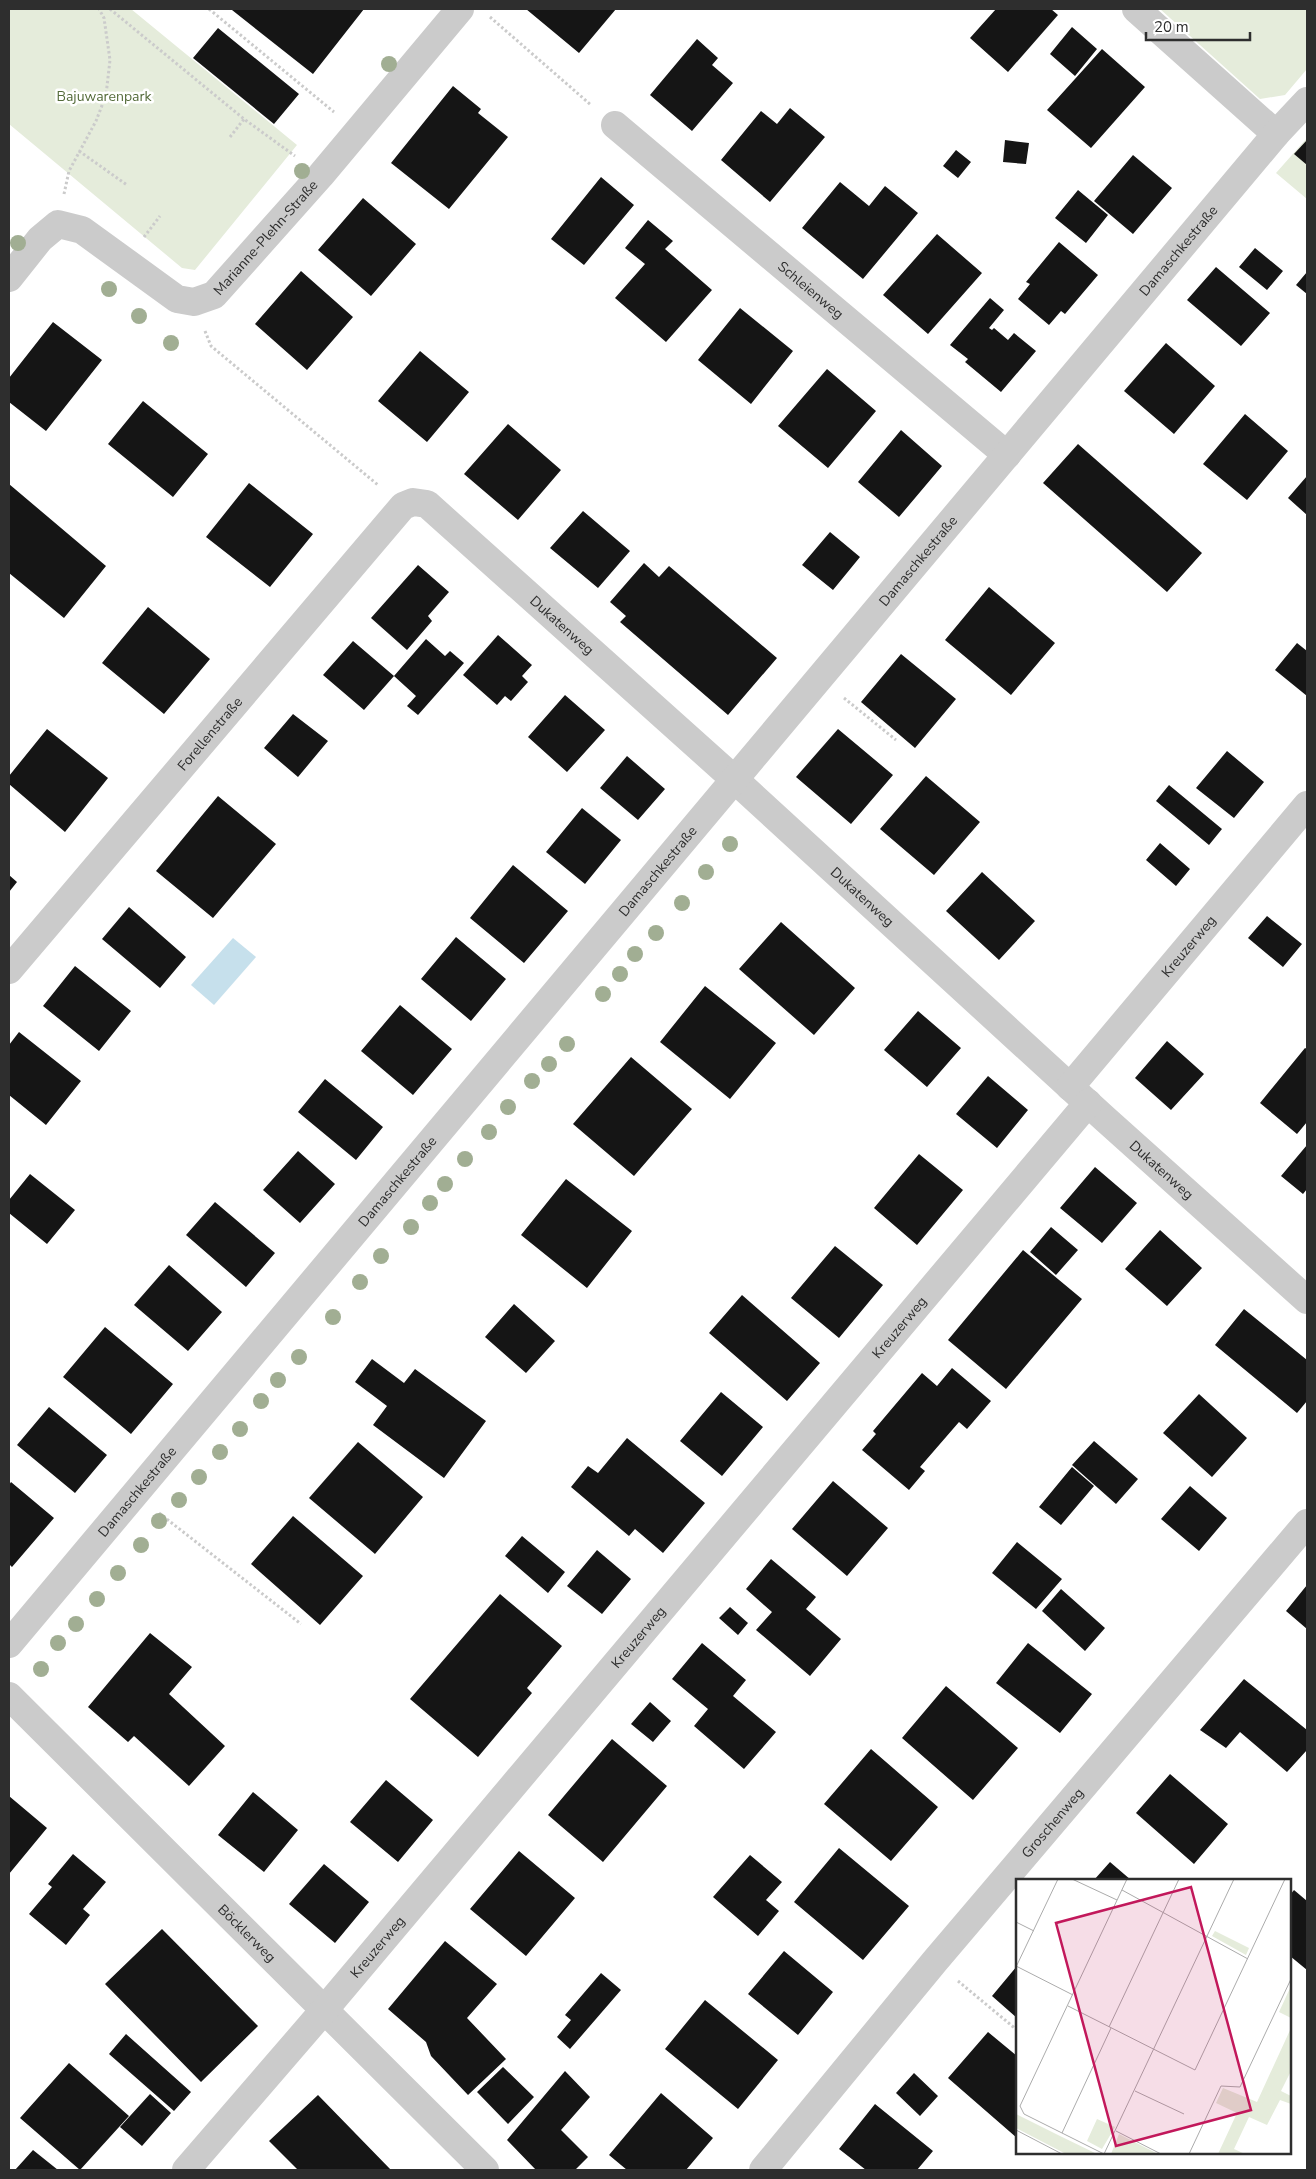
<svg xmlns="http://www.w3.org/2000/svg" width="1316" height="2179" font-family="'Nunito Sans',sans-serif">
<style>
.green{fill:#e5ecdb}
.water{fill:#c6e0ec}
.building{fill:#151515}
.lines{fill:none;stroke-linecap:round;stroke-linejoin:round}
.path{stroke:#cbcbcb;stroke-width:3;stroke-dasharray:2.5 2.5;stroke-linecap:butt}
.minor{stroke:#cbcbcb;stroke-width:28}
.tree{fill:#a1ae93}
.labels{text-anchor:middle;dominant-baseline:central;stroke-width:5;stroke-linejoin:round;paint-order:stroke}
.park-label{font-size:14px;fill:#546b3a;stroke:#fff}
.street-label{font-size:14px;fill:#2e2e2e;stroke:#fff}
.inset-road{fill:none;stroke:#ababab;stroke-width:1}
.view{fill:#c2185b;fill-opacity:0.15;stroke:#c2185b;stroke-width:2.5}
.inset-edge{fill:none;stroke:#2e2e2e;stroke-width:2.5}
</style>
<rect width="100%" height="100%" fill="#fff"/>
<path class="green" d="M9,9H131L297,145L195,270L182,268L9,124Z
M1160,9H1307V69L1285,95L1260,99Z
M1307,138V199L1276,173Z"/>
<path class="water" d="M233,938L256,957L214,1005L191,985Z"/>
<path class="building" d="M234,9H364L313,74L232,10Z
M526,9H616L579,53Z
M996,9H1051L1058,15L1008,72L970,38Z
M1072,27L1097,49L1075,76L1050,54Z
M218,28L299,94L274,124L193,58Z
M697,39L718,58L712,65L733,83L692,131L650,95Z
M1102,49L1145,87L1091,148L1047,110Z
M453,86L481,109L478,113L508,137L449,209L391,163Z
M790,108L825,137L770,202L721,160L761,111L777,124Z
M1005,140L1029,143L1026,164L1003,162Z
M1307,140V165L1294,154Z
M956,150L971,162L958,178L943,166Z
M1133,155L1172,188L1133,234L1094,201Z
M601,177L634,205L584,265L551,239Z
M840,182L869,206L885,186L918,213L863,279L802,228Z
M1078,190L1108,215L1086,243L1055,218Z
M363,198L416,244L371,296L318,250Z
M648,220L673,241L665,249L712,290L666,342L615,298L645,264L625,248Z
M937,234L982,273L928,334L883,295Z
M1059,242L1098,275L1065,314L1061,311L1049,325L1018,299L1030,284L1026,282Z
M1255,248L1283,271L1267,290L1239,267Z
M1216,267L1270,313L1241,346L1187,300Z
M301,271L353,317L307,370L255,324Z
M1307,272V294L1296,285Z
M990,298L1004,310L989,328L992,330L994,328L1008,340L1014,333L1036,351L1001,392L965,362L968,359L950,345Z
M740,308L793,351L751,404L698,360Z
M53,322L102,360L46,431L9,402V378Z
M1166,343L1215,386L1174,434L1124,391Z
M420,351L469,392L427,442L378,401Z
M827,369L876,411L828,468L778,426Z
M143,401L208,454L173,497L108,444Z
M1245,414L1288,451L1247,500L1203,464Z
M508,424L561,470L518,520L464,474Z
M901,430L942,466L899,517L858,482Z
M1078,444L1202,553L1167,592L1043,483Z
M1307,476V515L1288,498Z
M249,483L313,534L270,587L206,537Z
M9,484L106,566L64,618L9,573Z
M583,511L630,551L598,588L550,548Z
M830,532L860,557L833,590L802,565Z
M644,563L659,577L669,566L777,658L728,715L620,622L626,616L610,602Z
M418,565L449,592L428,616L432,621L407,650L371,618Z
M989,587L1055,643L1011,695L945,640Z
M148,607L210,659L164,714L102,663Z
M498,635L532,665L522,676L528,682L511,701L505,696L497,705L463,675Z
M426,639L445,656L450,651L464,663L418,715L407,706L416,696L394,676Z
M353,641L394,676L364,710L323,675Z
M1297,643L1307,651V696L1275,670Z
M901,654L956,699L915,748L861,702Z
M565,695L605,730L567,772L528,737Z
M293,714L328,741L298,777L264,748Z
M47,729L108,778L65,832L9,784V776Z
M838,729L893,775L851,824L796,777Z
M1227,751L1264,782L1234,818L1196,788Z
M627,756L665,789L638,820L600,788Z
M926,776L980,822L934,875L880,829Z
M1169,785L1222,829L1209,845L1156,801Z
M218,796L276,844L213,918L156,871Z
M582,808L621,840L585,884L546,852Z
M1160,843L1190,869L1176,886L1146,860Z
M513,865L568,911L524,963L470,918Z
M982,872L1035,921L999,960L946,911Z
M9,875L17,882L9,892Z
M129,907L186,957L160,988L102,939Z
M1267,916L1302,944L1283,967L1248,938Z
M781,922L855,988L814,1035L739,969Z
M456,937L506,979L471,1021L421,979Z
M75,966L131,1011L99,1051L43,1006Z
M705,986L776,1043L730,1099L660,1042Z
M400,1005L452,1049L413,1095L361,1051Z
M918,1011L961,1048L927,1087L884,1050Z
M19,1032L81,1081L46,1125L9,1095V1045Z
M1167,1041L1204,1074L1171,1110L1135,1078Z
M1305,1048L1307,1049V1122L1297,1134L1260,1103Z
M631,1057L692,1109L634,1176L573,1124Z
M988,1076L1028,1110L997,1148L956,1114Z
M325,1079L383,1127L356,1160L298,1112Z
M1307,1145V1189L1303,1194L1281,1176Z
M298,1151L335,1184L300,1223L263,1190Z
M919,1154L963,1190L917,1245L874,1208Z
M1095,1167L1137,1203L1102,1243L1060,1208Z
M30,1174L75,1210L47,1244L9,1213V1200Z
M566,1179L632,1231L587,1288L521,1235Z
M215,1202L275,1253L246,1287L186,1235Z
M1051,1227L1078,1250L1056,1275L1030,1252Z
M1160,1230L1202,1268L1167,1306L1125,1269Z
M835,1246L883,1285L839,1338L791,1298Z
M1023,1250L1082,1299L1006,1389L948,1340Z
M169,1265L222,1312L188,1351L134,1305Z
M742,1295L820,1363L787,1401L709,1333Z
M514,1304L555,1341L526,1373L485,1337Z
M1244,1309L1307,1360V1401L1297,1413L1215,1345Z
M105,1327L173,1384L131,1434L63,1377Z
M372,1359L404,1383L415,1369L486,1421L444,1478L373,1425L387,1406L355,1382Z
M952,1368L991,1401L967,1429L959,1422L920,1467L925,1471L909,1490L862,1450L876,1434L873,1431L922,1373L937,1386Z
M721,1392L763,1427L722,1476L680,1441Z
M1199,1394L1247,1438L1212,1477L1163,1433Z
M49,1407L107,1455L75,1493L17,1445Z
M627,1438L705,1503L663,1553L635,1529L629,1536L571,1487L588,1466L598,1473Z
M1094,1441L1138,1479L1116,1504L1072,1465Z
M358,1442L423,1497L375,1554L309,1498Z
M1072,1467L1094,1486L1061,1525L1039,1507Z
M833,1481L888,1528L847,1576L792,1529Z
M11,1482L54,1518L12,1567L9,1564V1485Z
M1190,1486L1227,1518L1199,1551L1161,1519Z
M293,1516L363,1576L320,1625L251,1564Z
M522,1536L565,1572L548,1593L505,1556Z
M1017,1542L1062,1579L1036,1609L992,1573Z
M597,1550L631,1579L602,1614L567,1586Z
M771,1559L816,1597L806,1609L841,1639L810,1676L756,1630L772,1612L746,1589Z
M1307,1585V1629L1286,1611Z
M1061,1589L1105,1628L1085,1651L1042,1611Z
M500,1594L562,1646L527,1688L532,1693L478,1757L410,1699Z
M730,1607L748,1623L738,1635L719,1618Z
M150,1633L192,1667L169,1694L225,1746L189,1786L134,1736L128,1742L88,1707Z
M702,1643L746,1680L733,1696L776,1732L744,1769L694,1726L708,1709L672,1679Z
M1028,1643L1092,1694L1060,1733L996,1683Z
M1244,1679L1307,1730V1750L1287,1772L1240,1732L1226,1748L1200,1730Z
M946,1686L1018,1748L973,1800L902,1738Z
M650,1702L671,1721L653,1742L631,1724Z
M612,1739L667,1786L603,1862L548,1815Z
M871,1749L938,1807L891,1861L824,1804Z
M1170,1774L1228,1824L1194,1864L1136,1813Z
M386,1780L433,1820L398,1862L350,1822Z
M253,1792L298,1830L264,1872L218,1835Z
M9,1796L47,1828L9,1874Z
M839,1848L909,1906L863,1960L794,1902Z
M519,1851L575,1898L526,1956L470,1909Z
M73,1854L106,1882L83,1909L90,1915L66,1945L29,1914L52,1887L48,1884Z
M750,1855L782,1882L766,1900L779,1911L758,1936L713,1897Z
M1110,1862L1131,1880H1094Z
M324,1864L369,1902L335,1943L289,1904Z
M1294,1890L1307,1901V1970L1290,1956V1895Z
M162,1929L258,2026L201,2082L105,1984Z
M445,1941L497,1984L467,2018L506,2059L468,2095L431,2056L426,2042L388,2009Z
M784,1951L833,1992L798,2035L748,1994Z
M1017,1966V2018L992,1996Z
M601,1973L621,1990L570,2049L557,2037L571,2020L565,2015Z
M705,2000L778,2060L738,2109L665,2049Z
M988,2032L1017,2056V2138L948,2078Z
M126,2034L191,2092L174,2111L109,2054Z
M69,2063L129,2116L80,2170L20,2118Z
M503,2067L534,2097L508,2124L477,2092Z
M565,2071L590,2097L561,2130L588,2157L575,2170H536L507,2140Z
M914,2073L938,2096L920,2116L896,2093Z
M661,2093L713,2138L686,2170H627L609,2155Z
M150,2094L171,2113L142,2146L120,2127Z
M318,2095L391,2170H298L269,2141Z
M875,2104L933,2151L917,2170H866L839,2149Z
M33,2150L58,2170H15Z"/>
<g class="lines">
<path class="path" d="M110,9L244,119L295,156
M209,9L334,112
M490,17L591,105
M230,137L244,119
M79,151L127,185
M64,194L69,171L96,121L106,95L110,60L104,18L99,9
M144,237L160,216
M205,331L211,346L378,485
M844,698L896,740
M159,1513L301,1624
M958,1981L1017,2030"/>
<g class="minor">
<path d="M1136,9L1276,134"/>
<path id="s1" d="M615,125L1007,455"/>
<path id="s2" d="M9,278L40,239L58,224L82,230L177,299L194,302L214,295L321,175L460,9"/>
<path id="s3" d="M9,970L403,506L413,502L427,504L734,779L1104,1118L1307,1300"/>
<path id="s4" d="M1070,1087L1307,805"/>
<path id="s5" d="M9,1644L1276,134L1307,101"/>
<path id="s6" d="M9,1696L485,2170"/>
<path id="s7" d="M186,2170L325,2009L1088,1103"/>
<path id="s8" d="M763,2170L935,1961L1307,1523"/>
</g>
</g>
<g class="tree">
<circle cx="389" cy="64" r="8"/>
<circle cx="302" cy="171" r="8"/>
<circle cx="18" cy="243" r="8"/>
<circle cx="109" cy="289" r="8"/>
<circle cx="139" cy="316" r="8"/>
<circle cx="171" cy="343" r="8"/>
<circle cx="730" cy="844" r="8"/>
<circle cx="706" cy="872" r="8"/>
<circle cx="682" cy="903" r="8"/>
<circle cx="656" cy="933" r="8"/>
<circle cx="635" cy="954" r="8"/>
<circle cx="620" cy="974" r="8"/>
<circle cx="603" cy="994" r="8"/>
<circle cx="567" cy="1044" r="8"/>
<circle cx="549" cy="1064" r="8"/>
<circle cx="532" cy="1081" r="8"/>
<circle cx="508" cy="1107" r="8"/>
<circle cx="489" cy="1132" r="8"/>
<circle cx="465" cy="1159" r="8"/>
<circle cx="445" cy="1184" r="8"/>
<circle cx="430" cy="1203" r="8"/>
<circle cx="411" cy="1227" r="8"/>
<circle cx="381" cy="1256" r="8"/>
<circle cx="360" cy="1282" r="8"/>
<circle cx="333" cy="1317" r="8"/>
<circle cx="299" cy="1357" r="8"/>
<circle cx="278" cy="1380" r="8"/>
<circle cx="261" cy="1401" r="8"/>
<circle cx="240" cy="1429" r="8"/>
<circle cx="220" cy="1452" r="8"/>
<circle cx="199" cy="1477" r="8"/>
<circle cx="179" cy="1500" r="8"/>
<circle cx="159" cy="1521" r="8"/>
<circle cx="141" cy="1545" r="8"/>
<circle cx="118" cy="1573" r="8"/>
<circle cx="97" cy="1599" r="8"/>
<circle cx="76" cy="1624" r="8"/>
<circle cx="58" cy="1643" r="8"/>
<circle cx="41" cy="1669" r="8"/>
</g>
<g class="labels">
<g class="park-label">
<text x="104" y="96">Bajuwarenpark</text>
</g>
<g class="street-label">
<text stroke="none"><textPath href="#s2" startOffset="331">Marianne-Plehn-Straße</textPath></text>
<text stroke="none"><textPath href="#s5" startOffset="1819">Damaschkestraße</textPath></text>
<text stroke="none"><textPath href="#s1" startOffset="256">Schleienweg</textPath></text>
<text stroke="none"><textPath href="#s5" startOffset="1414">Damaschkestraße</textPath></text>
<text stroke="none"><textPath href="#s3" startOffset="815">Dukatenweg</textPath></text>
<text stroke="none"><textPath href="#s3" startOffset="310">Forellenstraße</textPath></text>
<text stroke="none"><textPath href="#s5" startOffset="1009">Damaschkestraße</textPath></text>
<text stroke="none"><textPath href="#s3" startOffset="1220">Dukatenweg</textPath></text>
<text stroke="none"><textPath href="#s4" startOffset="184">Kreuzerweg</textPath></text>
<text stroke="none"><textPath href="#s3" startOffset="1625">Dukatenweg</textPath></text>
<text stroke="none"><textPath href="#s5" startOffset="604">Damaschkestraße</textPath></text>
<text stroke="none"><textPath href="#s7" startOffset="1104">Kreuzerweg</textPath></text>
<text stroke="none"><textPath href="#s5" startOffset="199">Damaschkestraße</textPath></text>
<text stroke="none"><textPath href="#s7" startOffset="699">Kreuzerweg</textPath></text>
<text stroke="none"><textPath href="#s8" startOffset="452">Groschenweg</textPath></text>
<text stroke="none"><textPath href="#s6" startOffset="336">Böcklerweg</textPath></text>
<text stroke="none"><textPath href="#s7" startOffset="294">Kreuzerweg</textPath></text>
</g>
</g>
<g transform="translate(1016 1879)">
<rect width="275" height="275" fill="#fff"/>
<path d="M199,52L233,69L230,76L196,57ZM275,107V139L263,133ZM275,149V192L265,212L275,217V225L264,221L251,246L233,238L218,270L229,275H202L221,234L200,224L207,209L241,223ZM0,235L44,257L79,274L50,275L0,249ZM81,240L99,248L86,270L71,262ZM103,255L142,275H95Z" fill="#e5ecdb"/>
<path class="inset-road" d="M56,0L101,21M106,11L232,80M0,43L18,52M0,87L57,116M0,88L42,0M52,127L179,191L269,0M93,148L163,0M119,212L168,235M0,251L46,275M100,252L145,275M46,254L95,149M88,275L8,235L4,227L111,0M88,275L218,0M173,275L205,207L224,208L275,100"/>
<path class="view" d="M175,8L235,231L100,267L40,44Z"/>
<rect width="275" height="275" class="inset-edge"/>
</g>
<rect width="1316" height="2179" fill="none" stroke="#2e2e2e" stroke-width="20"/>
<path d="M1146 32v8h104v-8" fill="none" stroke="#2e2e2e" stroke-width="2.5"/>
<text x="1154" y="32" font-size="15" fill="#2e2e2e" stroke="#ffffff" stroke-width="4" paint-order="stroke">20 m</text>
</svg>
